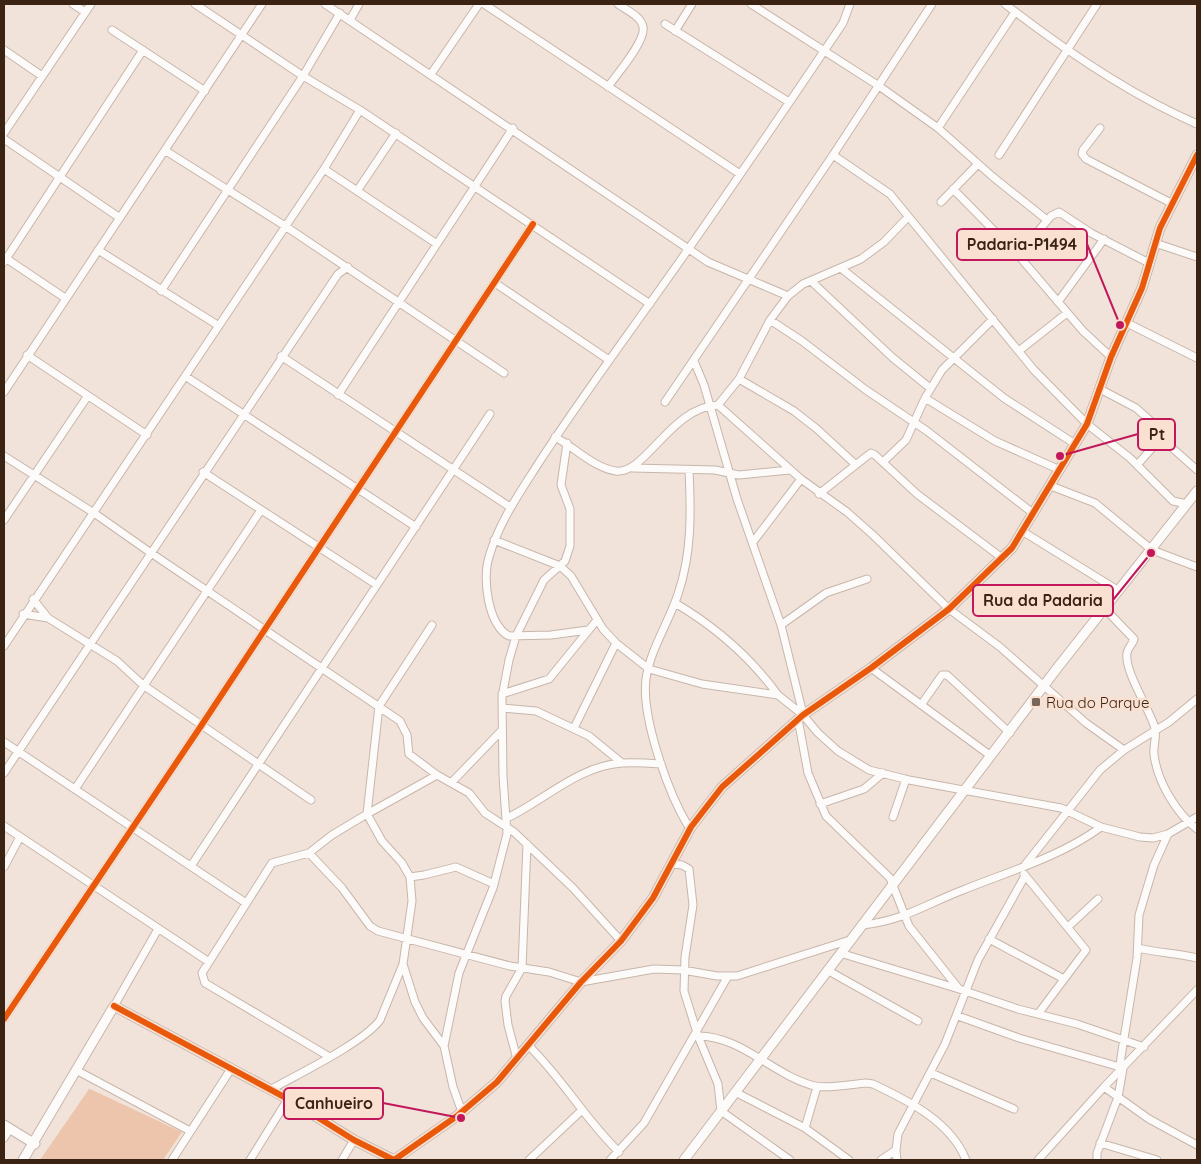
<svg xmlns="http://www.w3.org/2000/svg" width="1201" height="1164" font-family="Quicksand,sans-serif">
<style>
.green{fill:#ecc5ac}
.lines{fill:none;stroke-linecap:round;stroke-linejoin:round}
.street-casing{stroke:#c7b6ab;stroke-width:9}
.secondary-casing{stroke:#c7b6ab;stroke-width:11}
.street{stroke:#fdfbf9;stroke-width:7}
.secondary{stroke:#fdfbf9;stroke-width:9}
.cycleway-casing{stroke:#fae0d1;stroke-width:9}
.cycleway{stroke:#e8590c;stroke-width:6}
.poi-dot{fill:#7a6659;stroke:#fae0d1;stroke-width:2}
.labels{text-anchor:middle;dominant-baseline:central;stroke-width:5;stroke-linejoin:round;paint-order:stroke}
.poi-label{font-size:15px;fill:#3a2313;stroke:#fae0d1;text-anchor:start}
.leader{fill:none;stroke:#c2185b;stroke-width:2}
.callout-dot{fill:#c2185b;stroke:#fae0d1;stroke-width:2}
.callout{fill:#fae0d1;stroke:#c2185b;stroke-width:2}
.callout-label{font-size:16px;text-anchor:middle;font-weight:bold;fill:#3a2313}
</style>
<rect width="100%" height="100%" fill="#f1e3da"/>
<path class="green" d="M89,1089H90L182,1132L163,1160H40Z"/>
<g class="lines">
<g class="street-casing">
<path id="street" d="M73,4L85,12
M195,4L303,76L360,110L650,304
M325,4L708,262L788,296
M484,4L740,174
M751,4L879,86L938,128L993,177L1047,220
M1005,4C1063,49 1130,95 1197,124
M350,20L359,4
M665,24L789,102
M112,30L205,91
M675,31L692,4
M4,50L42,76
M431,74L479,4
M608,87C616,75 646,41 643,27C641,16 626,10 618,4
M938,128L1015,12
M1100,128L1083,150L1082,154L1086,159L1171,203
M4,133L91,4
M4,139L120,218
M166,151L285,226L504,373
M833,155L890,194L1034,370L1087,424L1130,458L1173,501L1187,504
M999,155L1097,4
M324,169L437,244
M953,189L1018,255L1083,331L1111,357
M357,191L396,133
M941,202L978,164
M1155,243L1197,257
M98,250L219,326
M1018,255L1051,216L1059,212L1091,233L1149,263
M4,257L65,298
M4,262L143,50
M842,269L1004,398L1075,444
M811,281L893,358L930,388
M495,283L609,360
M161,291L303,76L340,13
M1058,302L1104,239
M770,320L802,341L866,390L927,431L1034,514
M1127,323L1197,358
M1020,350L1067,313
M27,355L147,435
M281,356L510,507
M694,361L704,385L737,499L781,625L803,714
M185,376L416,527
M739,379L794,411L817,429L855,464
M1100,389L1136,408L1162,431L1161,438L1137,465
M4,392L262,4
M338,395L513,128
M925,398L995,441L1060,470
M665,402L833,155L932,4
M718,405L801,479L847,512L873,535L949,609L1000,647L1086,723L1124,750
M555,437C574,447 594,468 616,471C645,475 671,407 718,405L739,379L770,320L788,296L803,284L861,259L884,242L908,217
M1161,438L1197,470
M4,456L94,513L151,553L400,721L407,735L409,754L437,775L469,793L485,813L514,832L573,888L621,941
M883,462L906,440L925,398L942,370L993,319
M633,468L715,470L739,475L790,470
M689,470C691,512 692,553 678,594C669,622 650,650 646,679C641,716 668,792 687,824L691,827
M203,472L377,585
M1051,486L1095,503L1152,550L1197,567
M819,494L867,456L871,453L875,455L917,494L1002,558
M4,520L87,397
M1022,531L1119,591
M494,540L560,566L571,576L603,629L616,643L649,669L702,684L778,695L803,715L818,733L838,751L869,770L909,780L1061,808L1101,827L1140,837L1153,838L1168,834L1197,817
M753,542L801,479
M33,599L48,618L117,661L143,685L311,800
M675,603C714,626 751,658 778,695
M1105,609L1134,639C1133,644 1128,647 1127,653C1124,671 1149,708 1155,728C1157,736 1153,746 1154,754C1157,781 1176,813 1197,829
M23,614L48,618
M432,625L379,706L367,814L382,841L402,863L410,877L412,901L403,964L415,1002L423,1018L444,1046
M781,625L826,593L867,579
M588,630L551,635L509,636C488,625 482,578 489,557C499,522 519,494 538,464C573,410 611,358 648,306C715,213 779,118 843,23L850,4
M4,646L324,169L360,110
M871,668L991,756
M502,694L549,679L597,620
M921,705L942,675H947L1010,733
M502,708L536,711L589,736L622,763
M798,719L808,773L826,816L890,878L909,926L959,989L1018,1009L1077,1024L1144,1047
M574,728L616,643
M4,742L246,903
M4,773L338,274L348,267
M452,782L502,730
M75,789L261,510
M820,804L864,789L883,773
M893,817L906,779
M507,818C545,800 578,766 622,763C635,762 648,763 661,764
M4,826L209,962L272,863L309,853L332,835L367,814L437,775
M309,853L342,888L370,926L378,931L510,966L549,972L581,982L654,969L683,970L717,976H737L850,940
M672,864L682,865L689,869L693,905L685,957L684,991L698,1036L718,1084L721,1111L790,1160
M1025,865L1100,770L1124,750L1169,722L1197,699
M191,866L490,414
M4,867L20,837
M1024,874L1086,950L1038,1014
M410,877L424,875L456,867L494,884
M863,925C905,920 926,904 963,890C1010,871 1060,857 1101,827
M1069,926L1098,899
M989,939L1064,979
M1138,948C1158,953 1177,953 1197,958
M840,953L959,989
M209,962L202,973L205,983L328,1056
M827,970L918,1021
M114,1006L158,929
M958,1016L1019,1038L1120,1067
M4,1019L201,726L533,224
M698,1036C742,1036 774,1076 815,1086C827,1089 853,1084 866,1083L873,1084C909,1101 951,1122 966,1160
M528,1045C563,1079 584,1118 619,1152
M517,1059L508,1025L505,1001L506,996L522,968L527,844
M76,1070L190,1131
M931,1073L1014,1109
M1104,1087L1149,1119L1197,1145
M270,1090C298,1074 363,1043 380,1020L403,964
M735,1092L805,1128L849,1160
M462,1112L453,1087L444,1046L459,973L493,888L507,834L503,776L502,697L509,660L516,636L544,580L565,561L570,546V509L561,485L567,443
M805,1128L817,1087
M4,1138L10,1129
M1100,1143L1157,1160
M172,1160L231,1069
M250,1160L288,1099
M342,1160L354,1140
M529,1160L581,1111
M610,1160L644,1123L728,976
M881,1160L896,1150
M897,1160L896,1150L898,1134L945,1044L978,960L1025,876
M1038,1160L1104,1087L1197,990
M1097,1160V1153L1118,1097L1123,1069L1120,1067L1121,1057L1137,958L1139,915L1154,865L1168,834"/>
</g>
<g class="secondary-casing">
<path id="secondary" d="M4,1125L35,1144
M23,1160L114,1006L288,1099L354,1140L394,1160L457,1116L497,1082L581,982L621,941L653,898L691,827L722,787L803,715L871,668L949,609L1012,548L1087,424L1111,357L1142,288L1160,228L1197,155
M684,1160L1058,667L1197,491"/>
</g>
<use href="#street" class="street"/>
<use href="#secondary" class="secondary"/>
<g class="cycleway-casing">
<path id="cycleway" d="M114,1006L288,1099L354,1140L394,1160L457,1116L497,1082L581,982L621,941L653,898L691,827L722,787L803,715L871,668L949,609L1012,548L1087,424L1111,357L1142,288L1160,228L1197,155
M4,1019L201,726L533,224"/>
</g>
<use href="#cycleway" class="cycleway"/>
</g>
<rect class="poi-dot" x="1031" y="697" width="10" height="10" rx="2.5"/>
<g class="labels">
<g class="poi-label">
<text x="1046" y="702">Rua do Parque</text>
</g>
</g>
<path class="leader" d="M1120 325L1087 244M1060 456L1138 434M1151 553L1113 600M461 1118L383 1103"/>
<g class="callout-dot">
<circle cx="1120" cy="325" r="5"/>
<circle cx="1060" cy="456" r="5"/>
<circle cx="1151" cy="553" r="5"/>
<circle cx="461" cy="1118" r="5"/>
</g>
<g class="callout">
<rect x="957" y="229" width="130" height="31" rx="5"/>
<rect x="1138" y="419" width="37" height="31" rx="5"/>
<rect x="973" y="585" width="140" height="31" rx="5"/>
<rect x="284" y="1088" width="99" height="31" rx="5"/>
</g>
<g class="callout-label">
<text x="1022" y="250">Padaria-P1494</text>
<text x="1157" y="440">Pt</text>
<text x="1043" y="606">Rua da Padaria</text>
<text x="334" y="1109">Canhueiro</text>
</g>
<rect width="1201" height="1164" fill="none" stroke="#3a2313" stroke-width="10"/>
</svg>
